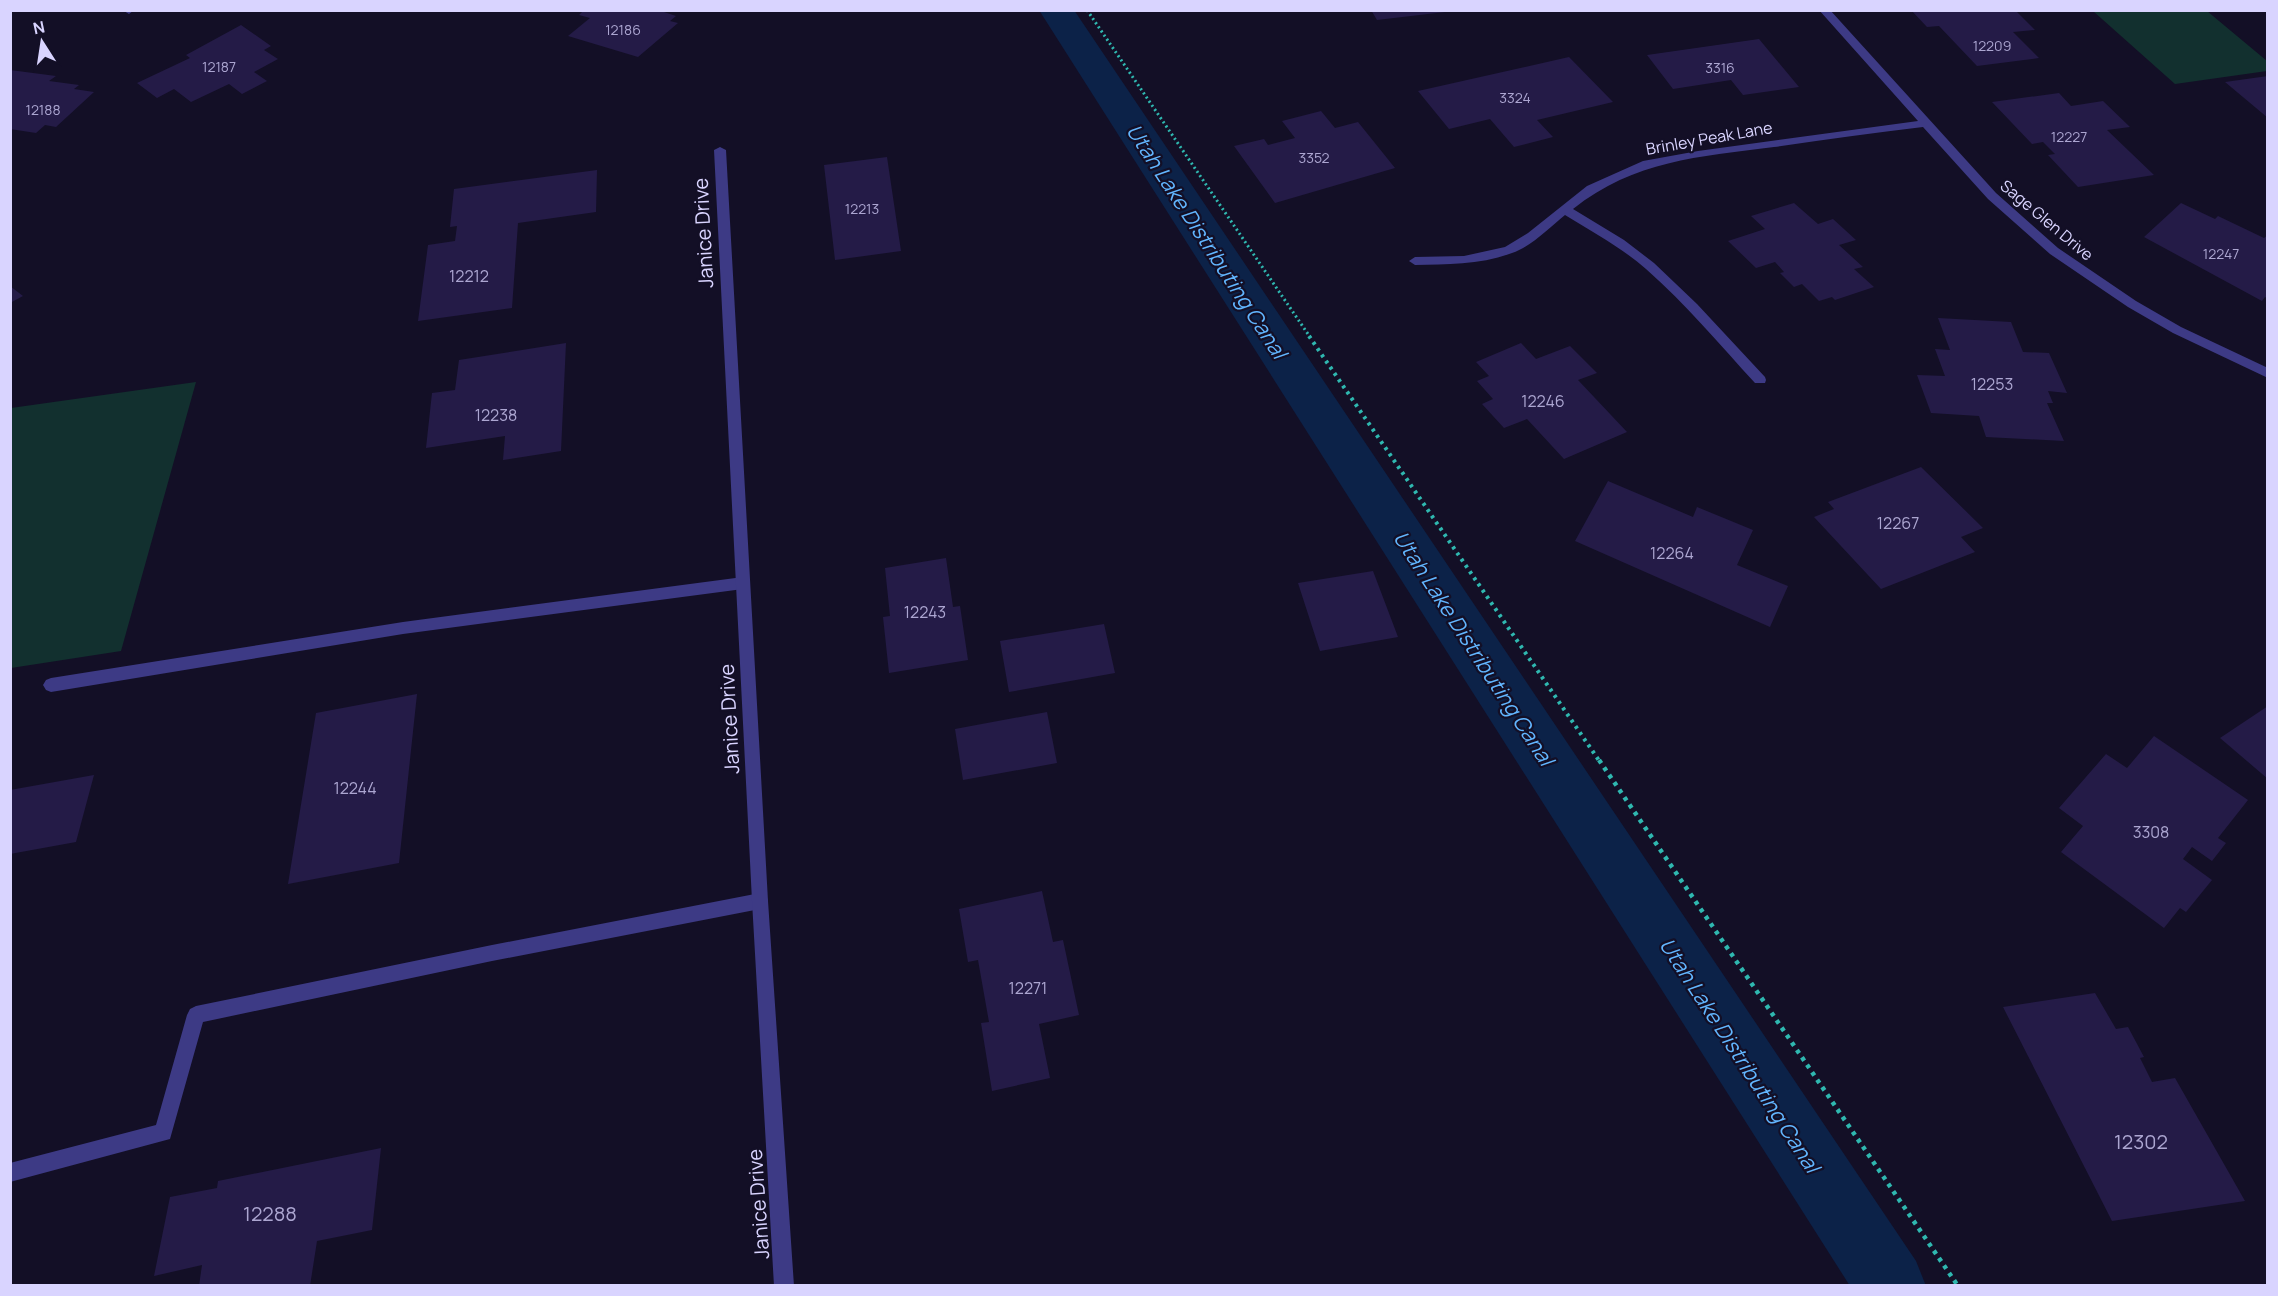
<svg xmlns="http://www.w3.org/2000/svg" width="2278" height="1296" font-family="Manrope,sans-serif">
<style>
.green{fill:#12302f}
.lines{fill:none;stroke-linecap:round;stroke-linejoin:round}
.canal{fill:#0c2248;fill-rule:evenodd}
.building{fill:#241b47}
.path-far2{stroke:#2fb8b0;stroke-width:3;stroke-dasharray:2 3;stroke-linecap:butt}
.path-far1{stroke:#2fb8b0;stroke-width:4;stroke-dasharray:3 4.5;stroke-linecap:butt}
.path{stroke:#2fb8b0;stroke-width:4.5;stroke-dasharray:4 5;stroke-linecap:butt}
.lane{fill:#3d3a85;fill-rule:evenodd}
.street{fill:#3d3a85;fill-rule:evenodd}
.labels{text-anchor:middle;dominant-baseline:central;stroke-width:4.5;stroke-linejoin:round;paint-order:stroke}
.far-number-label{font-size:14px;fill:#aca6d1}
.far-street-label{font-size:16px;fill:#d9d4ff;stroke:#130f26}
.number-label{font-size:16px;fill:#aca6d1}
.street-label{font-size:20px;fill:#d9d4ff;stroke:#130f26}
.near-number-label{font-size:20px;fill:#aca6d1}
.water-label{font-size:21px;font-style:italic;fill:#62b6ff;stroke:#130f26}
</style>
<rect width="100%" height="100%" fill="#130f26"/>
<path class="green" d="M2093,11H2207L2267,61V71L2175,84Z
M196,382L121,651L11,668V408Z"/>
<g class="lines">
<path class="canal" d="M1039,10H1074L1916,1261L1926,1286H1850Z"/>
</g>
<path class="building" d="M584,10H658L676,16L670,21L678,23L638,57L568,36L590,18L579,15Z
M1371,10H1445V12L1377,20Z
M1911,10H2015L2035,30L2013,32L2039,58L1977,66L1939,26L1927,27Z
M241,25L271,46L264,50L278,59L254,72L267,81L242,94L229,84L191,102L174,89L157,98L137,83L190,58L186,55Z
M1759,39L1799,87L1743,95L1731,80L1673,89L1647,55Z
M1569,57L1613,102L1537,120L1553,137L1514,147L1490,119L1449,129L1418,91Z
M10,70L56,76L49,81L79,85L74,89L94,92L56,127L45,125L36,133L10,129Z
M2268,76V118L2225,82Z
M2059,93L2071,106L2103,101L2130,127L2107,130L2154,175L2078,187L2048,155L2055,154L2043,142L2032,144L1992,102Z
M1321,111L1335,128L1358,122L1395,168L1275,203L1234,146L1264,139L1268,145L1295,138L1282,121Z
M887,157L901,251L835,260L824,165Z
M597,170L596,212L518,223L512,308L418,321L428,245L455,241L457,226L450,227L454,189Z
M1794,203L1818,224L1833,219L1856,240L1839,245L1863,267L1854,269L1874,287L1835,300L1832,297L1819,301L1802,284L1794,287L1780,273L1784,272L1775,262L1756,268L1728,241L1765,229L1751,216Z
M2181,203L2215,219L2218,216L2264,238L2268,235V299L2265,297L2262,301L2144,237Z
M10,286L23,296L10,303Z
M1938,318L2011,322L2023,352L2049,353L2067,393L2048,391L2053,403H2047L2064,441L1986,437L1979,416L1931,413L1917,375L1945,376L1935,349L1950,350Z
M566,343L561,451L503,460L505,436L426,448L432,393L455,390L459,360Z
M1521,343L1536,359L1570,346L1597,373L1578,380L1627,432L1564,459L1527,419L1504,428L1482,404L1493,399L1477,381L1489,376L1476,362Z
M1921,467L1983,528L1961,537L1975,552L1881,589L1814,517L1834,509L1828,502Z
M1608,481L1693,517L1697,507L1753,530L1737,565L1788,586L1770,627L1575,541Z
M946,558L953,607L960,606L968,660L889,673L883,617L890,616L885,568Z
M1373,571L1398,637L1320,651L1298,583Z
M1104,624L1115,673L1009,692L1000,641Z
M417,694L399,863L288,884L316,713Z
M2268,706V779L2220,738Z
M1047,712L1057,763L963,780L955,729Z
M2154,736L2248,800L2218,838L2226,843L2212,861L2192,847L2183,859L2212,880L2186,912L2180,908L2164,928L2061,852L2083,826L2059,808L2106,754L2127,768Z
M94,775L76,842L10,854V790Z
M1042,891L1053,942L1063,940L1079,1015L1039,1024L1050,1078L992,1091L981,1023L989,1022L978,960L968,962L959,909Z
M2095,993L2116,1029L2128,1027L2144,1057L2140,1058L2152,1082L2175,1078L2245,1201L2112,1221L2003,1007Z
M381,1148L372,1230L317,1241L310,1286H199L202,1265L154,1276L170,1197L217,1188L218,1181Z"/>
<g class="lines">
<path class="path-far2" d="M1087,10L1310,337"/>
<path class="path-far1" d="M1309,336L1600,762"/>
<path class="path" d="M1599,760L1958,1286"/>
<path class="lane" d="M743,577L748,579L750,583L748,587L743,589L403,634L51,692L46,690L43,685L46,680L51,678L403,622Z
M760,893L766,895L768,901L766,907L760,909L492,961L203,1022L170,1139L10,1182V1163L156,1125L187,1015L190,1009L196,1006L492,945Z"/>
<path class="street" d="M134,10L129,14L124,11V10Z
M1819,10H1830L1996,193L2058,248L2136,301L2181,327L2268,368V378L2173,333L2128,307L2050,254L1988,199L1923,127C1873,133 1824,140 1774,147C1698,157 1635,160 1573,209L1624,240L1654,263L1697,304L1765,377L1766,380L1765,383H1755C1720,345 1686,304 1646,269C1622,248 1593,232 1565,215C1549,228 1532,246 1512,253C1481,265 1447,264 1415,265L1409,261L1415,257L1464,256L1505,247L1528,233L1587,186L1643,161L1698,151L1918,121Z
M720,147L726,150L768,901L794,1286H774L752,901L714,150Z"/>
</g>
<g class="labels">
<g class="far-number-label">
<text x="623" y="29">12186</text>
<text x="1992" y="45">12209</text>
<text x="219" y="66">12187</text>
<text x="1720" y="67">3316</text>
<text x="1515" y="97">3324</text>
<text x="43" y="109">12188</text>
<text x="2069" y="136">12227</text>
<text x="1314" y="157">3352</text>
<text x="862" y="208">12213</text>
<text x="2221" y="253">12247</text>
</g>
<g class="far-street-label">
<text transform="translate(1709 138) rotate(-10)">Brinley Peak Lane</text>
<text transform="translate(2047 220) rotate(40)">Sage Glen Drive</text>
</g>
<g class="number-label">
<text x="469" y="276">12212</text>
<text x="1992" y="384">12253</text>
<text x="1543" y="401">12246</text>
<text x="496" y="415">12238</text>
<text x="1898" y="523">12267</text>
<text x="1672" y="553">12264</text>
<text x="925" y="612">12243</text>
<text x="355" y="788">12244</text>
<text x="2151" y="832">3308</text>
<text x="1028" y="988">12271</text>
</g>
<g class="street-label">
<text transform="translate(703 233) rotate(-93)">Janice Drive</text>
<text transform="translate(729 719) rotate(-93)">Janice Drive</text>
<text transform="translate(758 1204) rotate(-94)">Janice Drive</text>
</g>
<g class="near-number-label">
<text x="2141" y="1141">12302</text>
<text x="270" y="1213">12288</text>
</g>
<g class="water-label">
<text transform="translate(1207 241) rotate(57)">Utah Lake Distributing Canal</text>
<text transform="translate(1474 648) rotate(57)">Utah Lake Distributing Canal</text>
<text transform="translate(1740 1055) rotate(57)">Utah Lake Distributing Canal</text>
</g>
</g>
<rect width="2278" height="1296" fill="none" stroke="#d9d4ff" stroke-width="24"/>
<g transform="translate(42 42) rotate(348)" stroke="#130f26" stroke-width="4.5" paint-order="stroke">
<path d="M0-4.5L10 22L0 15L-10 22Z" fill="#d9d4ff"/>
<text y="-9" font-size="16" font-weight="bold" text-anchor="middle" fill="#d9d4ff">N</text>
</g>
</svg>
